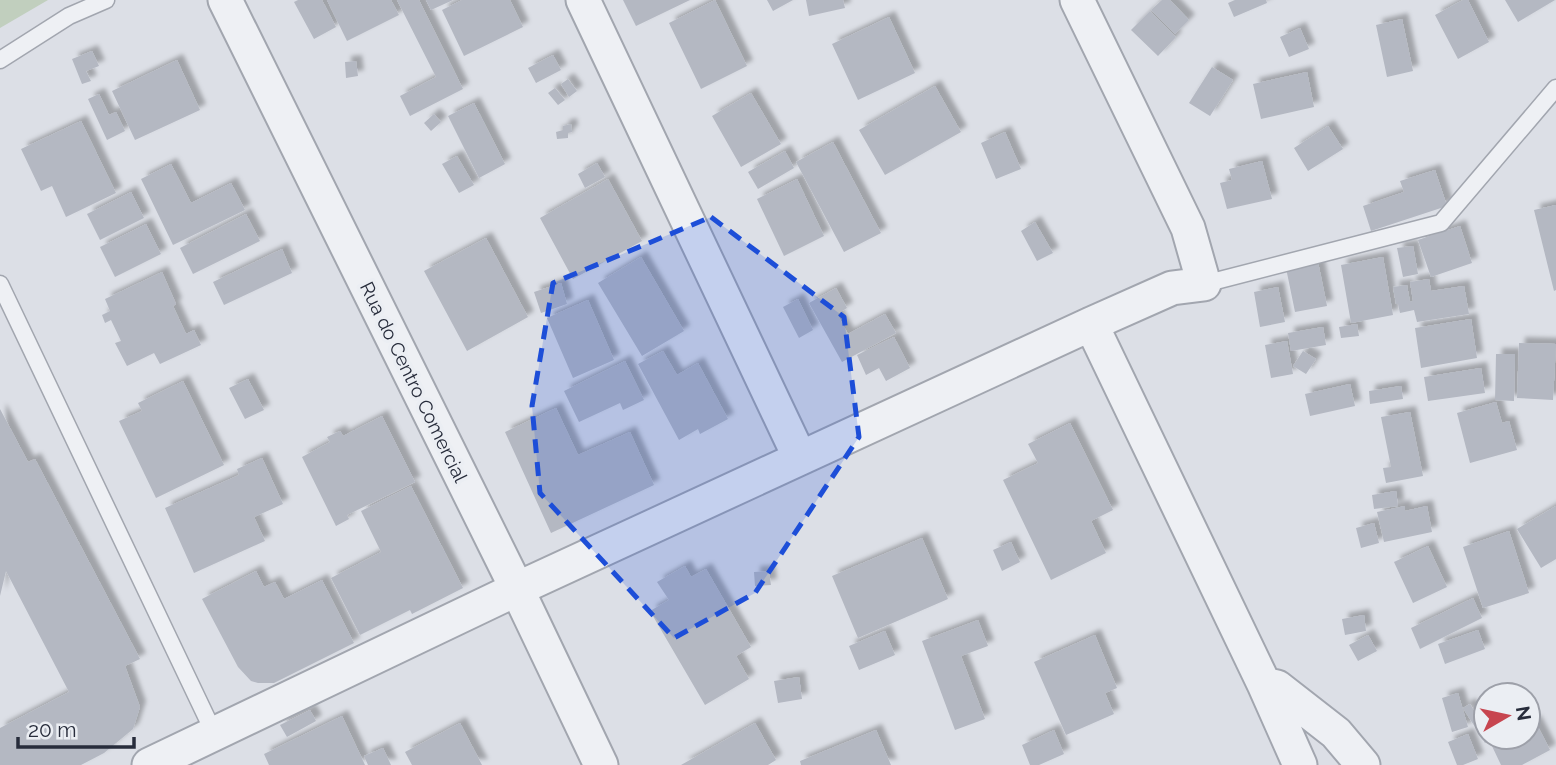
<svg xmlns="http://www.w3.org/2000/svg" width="1556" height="765" font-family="Raleway,sans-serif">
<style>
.green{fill:#c1cfbe}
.building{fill:#b4b8c2;filter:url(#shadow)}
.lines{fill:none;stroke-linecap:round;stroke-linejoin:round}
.lane-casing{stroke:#a2a6af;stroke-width:19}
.street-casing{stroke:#a2a6af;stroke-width:37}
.lane{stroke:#eef0f4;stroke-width:16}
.street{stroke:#eef0f4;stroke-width:33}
.marked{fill:#1d4ed8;fill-opacity:0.2;stroke:#1d4ed8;stroke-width:5;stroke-dasharray:14 9;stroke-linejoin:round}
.labels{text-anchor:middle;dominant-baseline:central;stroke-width:7;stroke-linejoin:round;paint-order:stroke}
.street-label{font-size:19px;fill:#272c3b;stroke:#ebeef3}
</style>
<defs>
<filter id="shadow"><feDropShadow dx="6" dy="-6" stdDeviation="2" flood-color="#0004"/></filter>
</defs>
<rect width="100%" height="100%" fill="#dcdfe6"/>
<path class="green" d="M0,0H48L0,28Z"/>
<path class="building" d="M298,0H322L336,27L314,39L294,2Z
M327,0H391L399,15L347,41Z
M397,0H419L463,89L410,116L400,96L436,77Z
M426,0H453L431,10Z
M462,0H510L523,27L464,56L442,10Z
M623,0H690L636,26Z
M715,0L747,66L701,89L669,23Z
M767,0H793L773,11Z
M806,0H843L845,8L809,16Z
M1162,0H1170L1189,20L1175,34L1151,10Z
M1235,0H1266L1267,3L1234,17L1228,3Z
M1463,0H1468L1489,42L1458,59L1435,15Z
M1505,0H1555L1518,22Z
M1150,11L1176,37L1158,56L1131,30Z
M889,17L915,73L858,100L832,44Z
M1402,19L1413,71L1387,77L1376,25Z
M1300,28L1309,49L1289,57L1280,37Z
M92,51L99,66L86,71L91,81L82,84L72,59Z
M553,55L561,70L536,83L528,68Z
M177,60L200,110L135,140L112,91Z
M356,61L358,76L346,78L345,62Z
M1212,67L1233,80L1210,116L1189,103Z
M1307,72L1314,107L1261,119L1253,84Z
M568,79L577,91L569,97L561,84Z
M935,86L961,132L885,175L859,130Z
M555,88L565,100L558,105L548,93Z
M751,93L781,144L741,167L712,116Z
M99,94L109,115L116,112L125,131L107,140L88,99Z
M474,103L505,164L479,178L448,116Z
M434,114L441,122L431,131L424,123Z
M81,121L116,193L66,217L52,186L41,191L21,149Z
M571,124L572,132L568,133V138L557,139L556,132L563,130V126Z
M1328,126L1343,149L1308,171L1294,148Z
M1005,132L1021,169L996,179L981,143Z
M833,142L881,233L844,252L796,162Z
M785,151L794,168L758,189L748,172Z
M457,156L474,185L459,193L442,164Z
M1262,161L1272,199L1227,209L1220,183L1232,180L1229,169Z
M597,163L605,177L585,188L578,174Z
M171,164L191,203L231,183L245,210L173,245L141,179Z
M1435,170L1447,206L1371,231L1363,206L1404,192L1400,181Z
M608,179L642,241L573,279L540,218Z
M797,179L824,236L784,256L757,199Z
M131,192L144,218L100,240L87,214Z
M1556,205V290L1554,291L1534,210Z
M246,214L260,241L193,274L180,248Z
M1035,222L1053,253L1037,261L1021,231Z
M146,224L161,254L115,277L100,247Z
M1460,226L1472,263L1431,277L1418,240Z
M486,238L528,317L467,351L424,271Z
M1413,246L1418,274L1403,277L1397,248Z
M282,249L292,273L224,305L213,282Z
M641,257L684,331L642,356L598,283Z
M1383,257L1393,315L1351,323L1341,265Z
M1318,262L1327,306L1295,312L1286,268Z
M162,272L176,304L173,306L186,334L194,330L201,345L160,364L154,353L127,366L115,343L121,341L111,320L105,323L102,315L110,311L105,299Z
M1429,279L1431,291L1464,286L1469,314L1417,322L1414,310L1400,313L1398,304H1396L1393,287L1407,285L1410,302L1413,301L1410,282Z
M561,283L567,304L541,313L534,292Z
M1278,287L1285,322L1260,327L1254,292Z
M836,288L847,308L837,314L848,334L885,314L896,333L842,362L809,303Z
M798,299L813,330L799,338L783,307Z
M588,300L614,360L573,378L547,318Z
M1471,319L1477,358L1421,368L1415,328Z
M1357,324L1359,336L1341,338L1339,327Z
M1323,327L1326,345L1291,351L1288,333Z
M894,337L910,368L886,381L879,368L866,375L857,355Z
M1287,341L1293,374L1271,378L1265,345Z
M1519,343L1556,344L1553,400L1517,398Z
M663,351L677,375L698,363L728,419L700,434L698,429L679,440L638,364Z
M1303,351L1316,359L1306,374L1293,366Z
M1496,354H1515L1514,401L1495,400Z
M625,361L644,400L623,410L620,403L579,422L564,391Z
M1481,368L1485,393L1428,401L1424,377Z
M248,379L264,410L245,419L229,388Z
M183,381L224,465L156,498L119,421L142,411L138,403Z
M1350,384L1355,406L1310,416L1305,394Z
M1401,386L1403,399L1370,404L1369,391Z
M1496,402L1502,423L1509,421L1517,450L1470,463L1457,413Z
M556,408L578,455L630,432L654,485L551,533L505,432Z
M0,409L28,462L35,459L140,659L125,666L140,707L133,729L104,753L81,765H0V728L69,692L6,571L0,596Z
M1410,412L1423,476L1386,483L1383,468L1391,467L1381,417Z
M382,416L415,482L347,515L349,519L336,526L302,457L330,442L327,437L340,431L343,436Z
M1070,423L1113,510L1091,521L1106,553L1051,580L1003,480L1038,463L1028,444Z
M262,458L283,504L254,517L265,541L194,573L165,508L239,475L237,469Z
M411,486L463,588L412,614L410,610L360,635L331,578L381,552L361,511Z
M1396,491L1398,506L1374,509L1372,495Z
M1405,506V511L1427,506L1432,532L1384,542L1377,512Z
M1556,506V559L1541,568L1517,529Z
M1374,523L1379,543L1361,548L1356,528Z
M1509,531L1529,593L1483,608L1463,547Z
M922,538L948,599L858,638L832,576Z
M1011,542L1020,562L1002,571L993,550Z
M1428,546L1447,587L1413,603L1394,562Z
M685,566L691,577L706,569L751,647L736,656L749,679L705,705L650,611L669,600L657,582Z
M256,571L264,587L275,582L284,599L322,580L354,643L274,683H258L251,681L238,667L202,599Z
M769,571L771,585L755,586L754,572Z
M1473,598L1482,618L1420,649L1411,628Z
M1364,615L1366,631L1345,635L1342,619Z
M978,620L988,646L961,656L985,719L955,730L922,641Z
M1478,630L1485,649L1445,664L1438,644Z
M885,631L895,655L859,670L849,646Z
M1095,635L1117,688L1105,693L1114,714L1066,735L1034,662Z
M1368,635L1377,651L1358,661L1349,645Z
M799,677L802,699L778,703L774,681Z
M1458,693L1468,727L1452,732L1442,698Z
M1470,704L1486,730V737H1494L1485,743L1463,708Z
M310,710L316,721L287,737L280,725Z
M342,716L365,765H269L264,754Z
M1535,721L1550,750L1522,765H1501L1491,744L1504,737H1528V724Z
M460,723L482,765H412L405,752Z
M755,723L776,760L768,765H681Z
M876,730L891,765H801L800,761Z
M1054,730L1064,754L1039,765H1030L1022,745Z
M1468,734L1478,759L1463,765H1457L1448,742Z
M383,748L391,765H368L364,756Z"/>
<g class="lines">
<g class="lane-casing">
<path id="lane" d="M0,60L69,16L106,0
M0,284L214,733
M1204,284L1441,223L1556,88"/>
</g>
<g class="street-casing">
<path id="street" d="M225,0L517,589L601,765
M583,0L800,458
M1091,324L1264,684L1300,765
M1264,684L1277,687L1336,733L1363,765
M149,765L517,589L1091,324L1172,288L1204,284L1188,228L1077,0"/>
</g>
<use href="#lane" class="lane"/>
<use href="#street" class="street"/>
</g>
<path class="marked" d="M711,217L844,317L859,437L755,593L674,638L540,493L532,406L553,283Z"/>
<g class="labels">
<g class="street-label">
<text transform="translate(414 382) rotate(64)">Rua do Centro Comercial</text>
</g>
</g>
<g transform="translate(1507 716) rotate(81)"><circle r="33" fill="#ebeef3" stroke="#9da0a9" stroke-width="2"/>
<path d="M0-5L12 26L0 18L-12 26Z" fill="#c7454f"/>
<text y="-10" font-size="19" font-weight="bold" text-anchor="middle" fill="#272c3b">N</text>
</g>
<path d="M18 737v10h116v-10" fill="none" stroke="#272c3b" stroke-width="3.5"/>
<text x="28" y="737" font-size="21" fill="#272c3b" stroke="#ebeef3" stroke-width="5" paint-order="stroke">20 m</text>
</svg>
